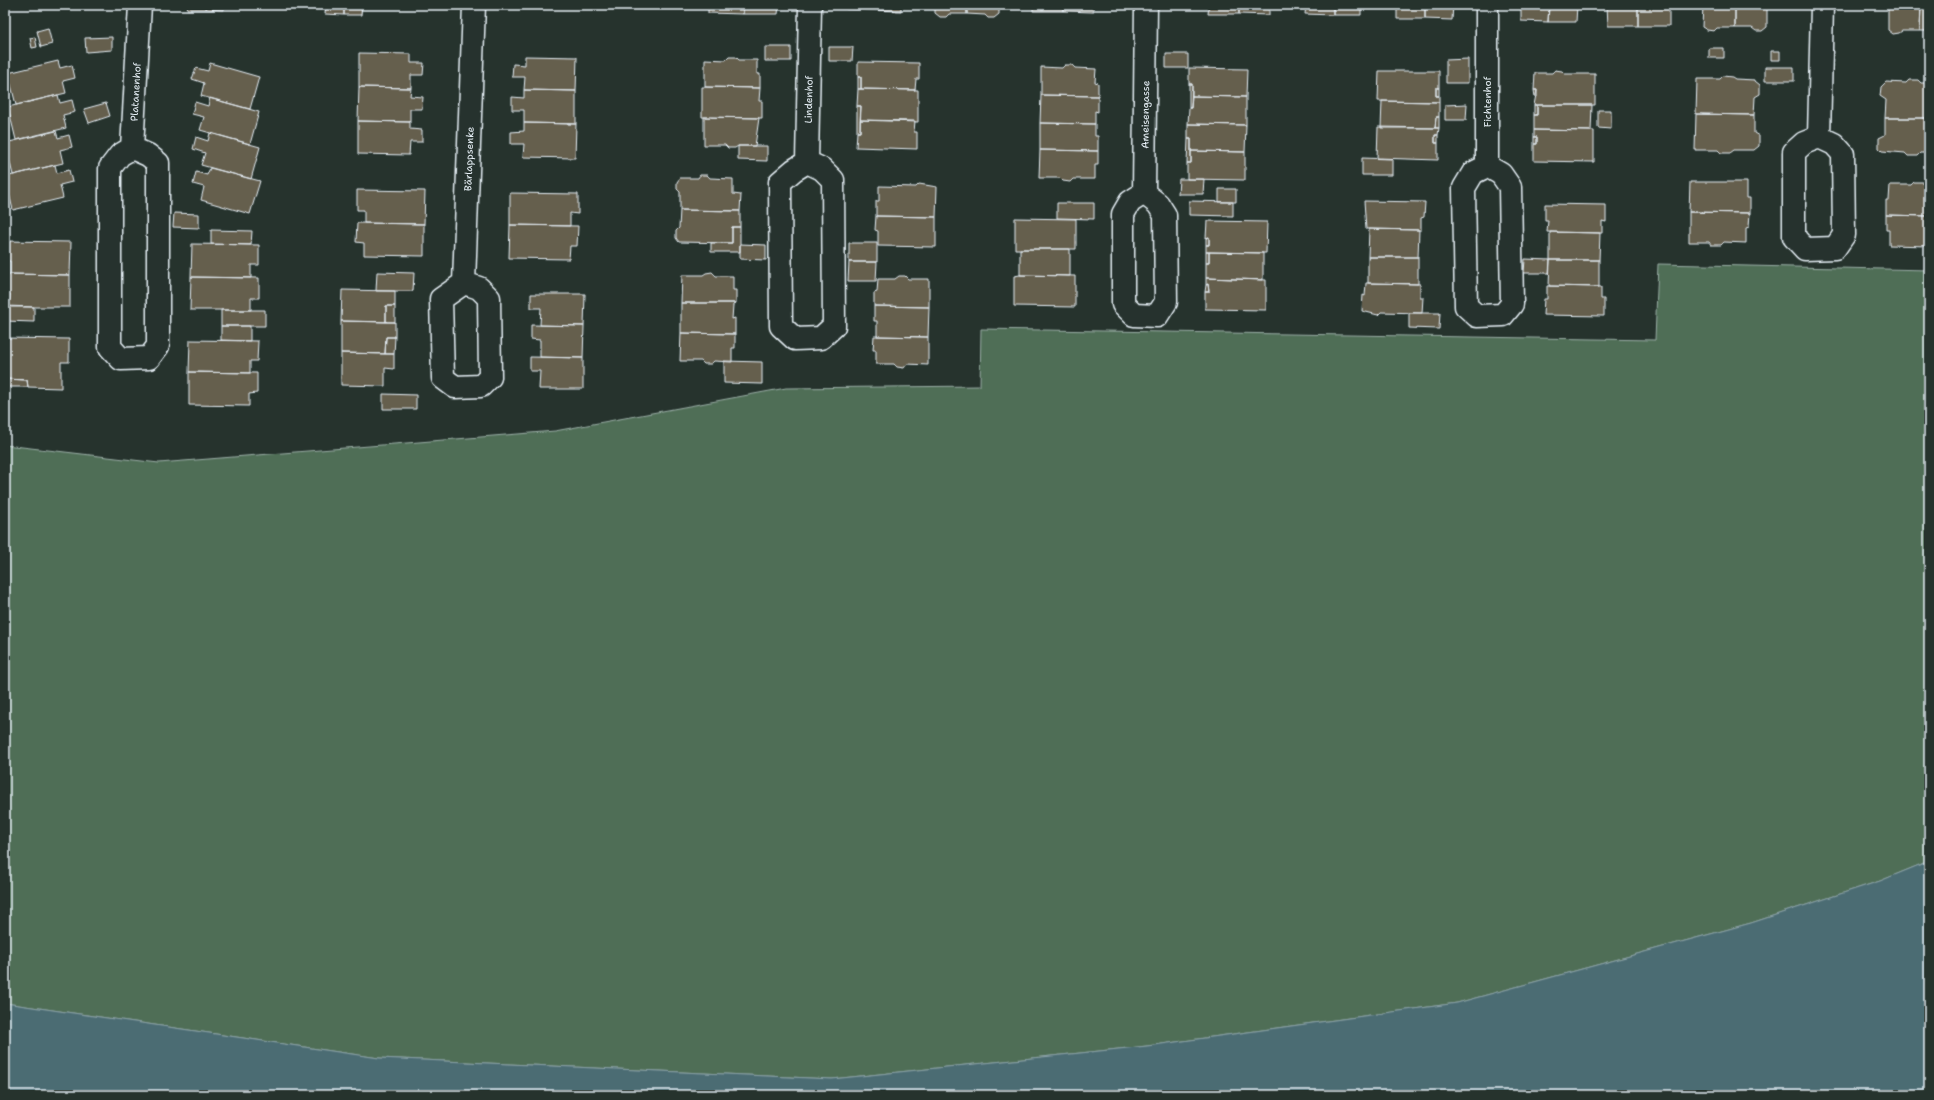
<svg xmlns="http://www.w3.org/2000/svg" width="1934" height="1100" font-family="'Shantell Sans',sans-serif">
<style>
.green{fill:#506e57;stroke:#9cb0a8}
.water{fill:#4c6c73;stroke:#8aa1a8}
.building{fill:#655e4e;stroke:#e8f1f8}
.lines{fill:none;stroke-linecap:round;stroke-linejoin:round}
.street-casing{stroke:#e8f1f8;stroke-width:25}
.street{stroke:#26332d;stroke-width:22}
.labels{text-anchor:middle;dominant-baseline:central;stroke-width:3;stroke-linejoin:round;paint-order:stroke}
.street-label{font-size:10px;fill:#e8f1f8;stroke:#26332d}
</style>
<rect width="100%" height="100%" fill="#26332d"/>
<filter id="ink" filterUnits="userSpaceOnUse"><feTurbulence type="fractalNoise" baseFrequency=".025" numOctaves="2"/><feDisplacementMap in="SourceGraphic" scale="8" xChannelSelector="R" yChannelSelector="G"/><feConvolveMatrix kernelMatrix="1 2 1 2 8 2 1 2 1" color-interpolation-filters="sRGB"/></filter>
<g filter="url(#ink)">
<path class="green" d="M1658,264L1929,270V861L1880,881L1751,923L1457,1003L1147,1046L832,1079L379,1058L5,1003V445L159,463L555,431L786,388L980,386L981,329L1655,340Z"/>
<path class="water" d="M1929,861V1095H5V1003L379,1058L832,1079L1147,1046L1457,1003L1751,923L1880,881Z"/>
<path class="building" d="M188,5H206V9H187Z
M206,5H224V10L206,9Z
M326,5H344V15L325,14Z
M344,5H362L361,15H344Z
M613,5H645V7H613Z
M645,5H678L677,8L645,7Z
M708,5H743V14L708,13Z
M743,5H779L778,14H743Z
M846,5H874V10L846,9Z
M874,5H901V11L874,10Z
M935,5H967V14H949L946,17H940L935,13Z
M967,5H999V14L994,18H988L985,15L967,14Z
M1033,5H1063V11H1033Z
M1063,5H1093V12L1063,11Z
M1209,5H1239V14H1208Z
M1239,5H1269V15L1239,14Z
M1306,5H1333V15L1305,14Z
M1333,5H1361V15H1333Z
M1397,5H1425V19H1397Z
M1425,5H1453L1452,20L1425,19Z
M1521,5H1549L1548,22L1521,21Z
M1549,5H1577L1576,22H1548Z
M1607,5H1638V26H1608Z
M1638,5H1669V26H1638Z
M1703,5H1735V28H1717L1714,31L1707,30L1702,27Z
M1735,5H1767V27L1762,31H1756L1752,28H1735Z
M1886,5H1921L1920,31H1902L1899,33L1893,34L1888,30V9Z
M1921,5H1929V31H1920Z
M48,28L52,44L41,47L37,31Z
M35,37L37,47L32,48L30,38Z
M112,37V50L86,52L85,38Z
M765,47H791V61H765Z
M829,47H853L852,61H829Z
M1709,48H1724V58H1709Z
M1771,51H1780V60H1771Z
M359,53L411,54V63H424L423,75H411V88L359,87Z
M1166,54H1188V68H1166Z
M525,56L577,57L576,91L524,90L525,77H512L513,64L525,65Z
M729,57H736L739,60H757V74H760V88L705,87V59L726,60Z
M1468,59V83H1446V60Z
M58,61L60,68L72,65L75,78L63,81L66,93L16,105L8,73Z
M858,62L919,63V79H916L915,90L861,89V77H858Z
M210,63L259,77L250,109L201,96L204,83L192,79L196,68L208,71Z
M1065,65H1072L1075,68L1096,69L1095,82L1098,83V96L1041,95V67L1062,68Z
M1765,67H1794V81H1765Z
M1189,68L1247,69L1246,97L1192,96V84H1189Z
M1555,70L1562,71L1565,74H1595V105H1534L1537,90H1534L1535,73H1552Z
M1379,71H1439V88H1436V96H1439V102L1378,101Z
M1723,76L1732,77L1735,79L1755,80V81L1760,85V94L1755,97L1754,115L1696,114L1697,79H1720Z
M858,77H861V89H858Z
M1909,80H1918L1921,83H1929V118H1885L1886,100L1880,96L1881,87L1886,82L1906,83Z
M1189,84H1192L1191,108H1189Z
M359,87L411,88L410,96L423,97L422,109H410V122L358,121Z
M702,87L760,88L759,101H762V118L702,117Z
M1436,88H1439V96H1436Z
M858,89L918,90V122L860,120L861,106H857Z
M524,90L576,91V124L524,123V110H512V97L524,98Z
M1534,90H1537V97H1535Z
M58,95L60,103L72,100L75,112L63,115L66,128L16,140L8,107Z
M1041,95L1098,96V112L1095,111V124L1040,123Z
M1192,96L1246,97V125L1188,124L1189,108H1191Z
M210,98L259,112L250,144L200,130L204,117L192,114L195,102L208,106Z
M1382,101L1439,102V117H1436L1435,128H1381Z
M106,103L110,116L89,123L84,109Z
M1467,104L1466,120H1445V105Z
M1534,105H1537V115H1534Z
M1537,105H1592L1591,131L1534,130V115H1537Z
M857,106H861L860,132H857Z
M1598,110H1611V129L1598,128Z
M1696,114L1754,115V133L1759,136V146L1754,150H1734L1730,153H1721L1718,150H1695Z
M704,117L759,118L755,146H738L735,148H728L725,145H704Z
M1436,117H1439V128H1435Z
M1885,118H1929V153H1920L1917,156H1908L1905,153L1882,151L1879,148V138L1885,135Z
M860,120L915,121L914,132H917V149L856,147L857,132H860Z
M358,121L410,122V129L422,130V142H410L409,155L358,154Z
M524,123L576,124L575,158L523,157L524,144H511V132L524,131Z
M1040,123L1095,124V136H1098V151L1040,150Z
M1188,124L1246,125L1245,152L1191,151V139H1188Z
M1378,127L1439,128L1438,135H1435V143H1438V160L1377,158Z
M1534,130L1594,131V162L1534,161V144H1537V137H1534Z
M56,131L58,138L69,135L72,147L60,150L63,163L13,175L5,143Z
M210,133L260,147L251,179L201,165L205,153L193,149L196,137L208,141Z
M1435,135H1438V143H1435Z
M1534,137H1537V144H1534Z
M1188,139H1191V163H1187Z
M738,146H767V161L738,160Z
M1040,150L1098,151V165H1095V179H1073L1070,182L1063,181L1060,178H1039Z
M1191,151L1245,152V180L1187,179V163H1191Z
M1362,158L1392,159V175H1362Z
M55,165L57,173L69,170L72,182L60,185L63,198L13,210L5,177Z
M210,168L260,181L250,214L201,200L204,187L193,184L196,172L207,175Z
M700,175H707L710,178L733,179V194L741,195L740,211L680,210V192L677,189V182L680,178H698Z
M1179,179H1204L1203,194H1178Z
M1690,182H1747V198H1750V213L1689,212Z
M1914,182H1924L1929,185V216L1886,215V200H1889L1890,185H1911Z
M919,184L937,187L936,217L876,216V201H879V186L916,187Z
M1219,189H1236V202H1219Z
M357,190L425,191L424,224L364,223V210H357Z
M510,193L578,194V214L570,213V226L510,225Z
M1189,201L1233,202V216L1189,215Z
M1364,201L1425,202L1424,217L1421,218V230L1366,229Z
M1057,203H1094V219L1057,218Z
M1545,204L1606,205V222L1602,221V233L1547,232L1548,220H1545Z
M680,210L740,211V227H732V243L679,242L676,238V231L679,228Z
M1689,212L1750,213L1749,227L1746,228V243L1724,242L1721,245H1711L1709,242H1689Z
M174,213L199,214V228L173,227Z
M1886,215L1929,216V246L1889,245V230H1886Z
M876,216L936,217V247L878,246V231L875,230Z
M1015,218L1076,219V249H1015Z
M1207,221L1267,222L1266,253L1206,252V245H1209V237L1206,238Z
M357,223L424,224V256L364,255V243L356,242Z
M510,225L578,226L577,246H570L569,259L509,258Z
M732,227H740V252H711V243H732Z
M1369,229L1419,230L1418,257H1368Z
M211,230L252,231L251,245L211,244Z
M1550,232L1600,233L1599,260H1550Z
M1209,237V245H1206V238Z
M5,241L71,242L70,275L10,274V261H5Z
M849,243H877V262H849Z
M192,244L259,245V265H251V278L191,277Z
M740,244L766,245V260L740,259Z
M1020,249H1070V276L1020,275Z
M1206,252H1209V263H1206Z
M1209,252L1263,253V280L1206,278V263H1209Z
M1368,257H1418V284L1368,283Z
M1525,259L1550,260L1549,273H1524Z
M1550,260H1599V287L1549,286Z
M849,262H877L876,281H848Z
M377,272L414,273L413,291H376Z
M712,272L716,276H733V290H736V303H681L682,275H703L706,273Z
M5,274L70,275V307H9L10,294H5Z
M1020,275L1075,276V307L1014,306V276Z
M899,276H905L908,279H929V307L874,306V293L877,292L878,279H895Z
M191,277L259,278V298H251V310H190Z
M1206,278L1266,280V310L1205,309V292H1209L1208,284L1206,285Z
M1366,283L1420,284V297H1423L1422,313L1381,312L1378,315L1362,311L1363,295L1365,296Z
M1208,284L1209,292H1205L1206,285Z
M1547,286L1601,287V299H1604V316L1543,315L1544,299H1547Z
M342,290L395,291V306H386V322L341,321Z
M531,294H585L584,326L540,325L541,308H531Z
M681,303H736L733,305L732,319L735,318V334L681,333Z
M5,306L34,307V322L5,321Z
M386,306H395V322H386Z
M874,306L929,307L928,337L877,336V321H874Z
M221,310H265V326H221Z
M1409,313H1440L1439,329L1409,328Z
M341,321L395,322V337H386L385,354L341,353Z
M531,325L584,326L583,358L540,357V340L531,339Z
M221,326H250V341L221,340Z
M681,333L735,334V348H732V362L714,361L711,364H704L701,361H680Z
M874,336L928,337V365L907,364L904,368L897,367L894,364H876V350H873Z
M386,337H395L394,354H385Z
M5,338L69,339V362H61V388L28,387L27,380L5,379Z
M190,340L258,341L257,361H250V373L189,372Z
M341,353L394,354V369L385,368V386L341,385Z
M530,357L583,358V389H539L540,371H530Z
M724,361L762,362V384L724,383Z
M189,372L257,373V393L249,394V406L189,405Z
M5,379L27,380L28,387H5Z
M383,394L416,395V409H383Z"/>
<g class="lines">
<g class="street-casing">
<g id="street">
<path d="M1487,5V166L1501,174L1510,187L1512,304L1503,315L1477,316L1466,306L1464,188L1473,173L1487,166"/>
<path d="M1819,137L1834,144L1843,154L1844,235L1835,248L1805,249L1794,237V152L1804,143L1819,137L1822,5"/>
<path id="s1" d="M132,148L120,155L110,168V347L121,359L149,358L158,346V163L148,155L132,148L140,5"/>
<path id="s2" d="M807,162L794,170L780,182L781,326L795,339L821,338L834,326L833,180L822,169L807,162L810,5"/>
<path id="s3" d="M1144,193L1130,202L1123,214V304L1134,315L1157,316L1166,302L1165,215L1158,204L1144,193L1146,5"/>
<path id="s4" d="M464,283L441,299L443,378L455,387L481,386L490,377L489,298L479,288L464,283L474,5"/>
</g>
</g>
<use href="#street" class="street"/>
</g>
</g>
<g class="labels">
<g class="street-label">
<text stroke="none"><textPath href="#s1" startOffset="538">Platanenhof</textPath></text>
<text stroke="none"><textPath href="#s2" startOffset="481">Lindenhof</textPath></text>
<text transform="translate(1487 102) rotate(-90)">Fichtenhof</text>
<text stroke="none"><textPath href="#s3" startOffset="372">Ameisengasse</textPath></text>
<text stroke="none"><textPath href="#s4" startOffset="394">Bärlappsenke</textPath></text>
</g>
</g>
<rect width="1934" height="1100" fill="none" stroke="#26332d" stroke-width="20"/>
<rect x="10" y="10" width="1914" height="1080" fill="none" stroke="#e8f1f8" stroke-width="1.5" filter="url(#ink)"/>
</svg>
